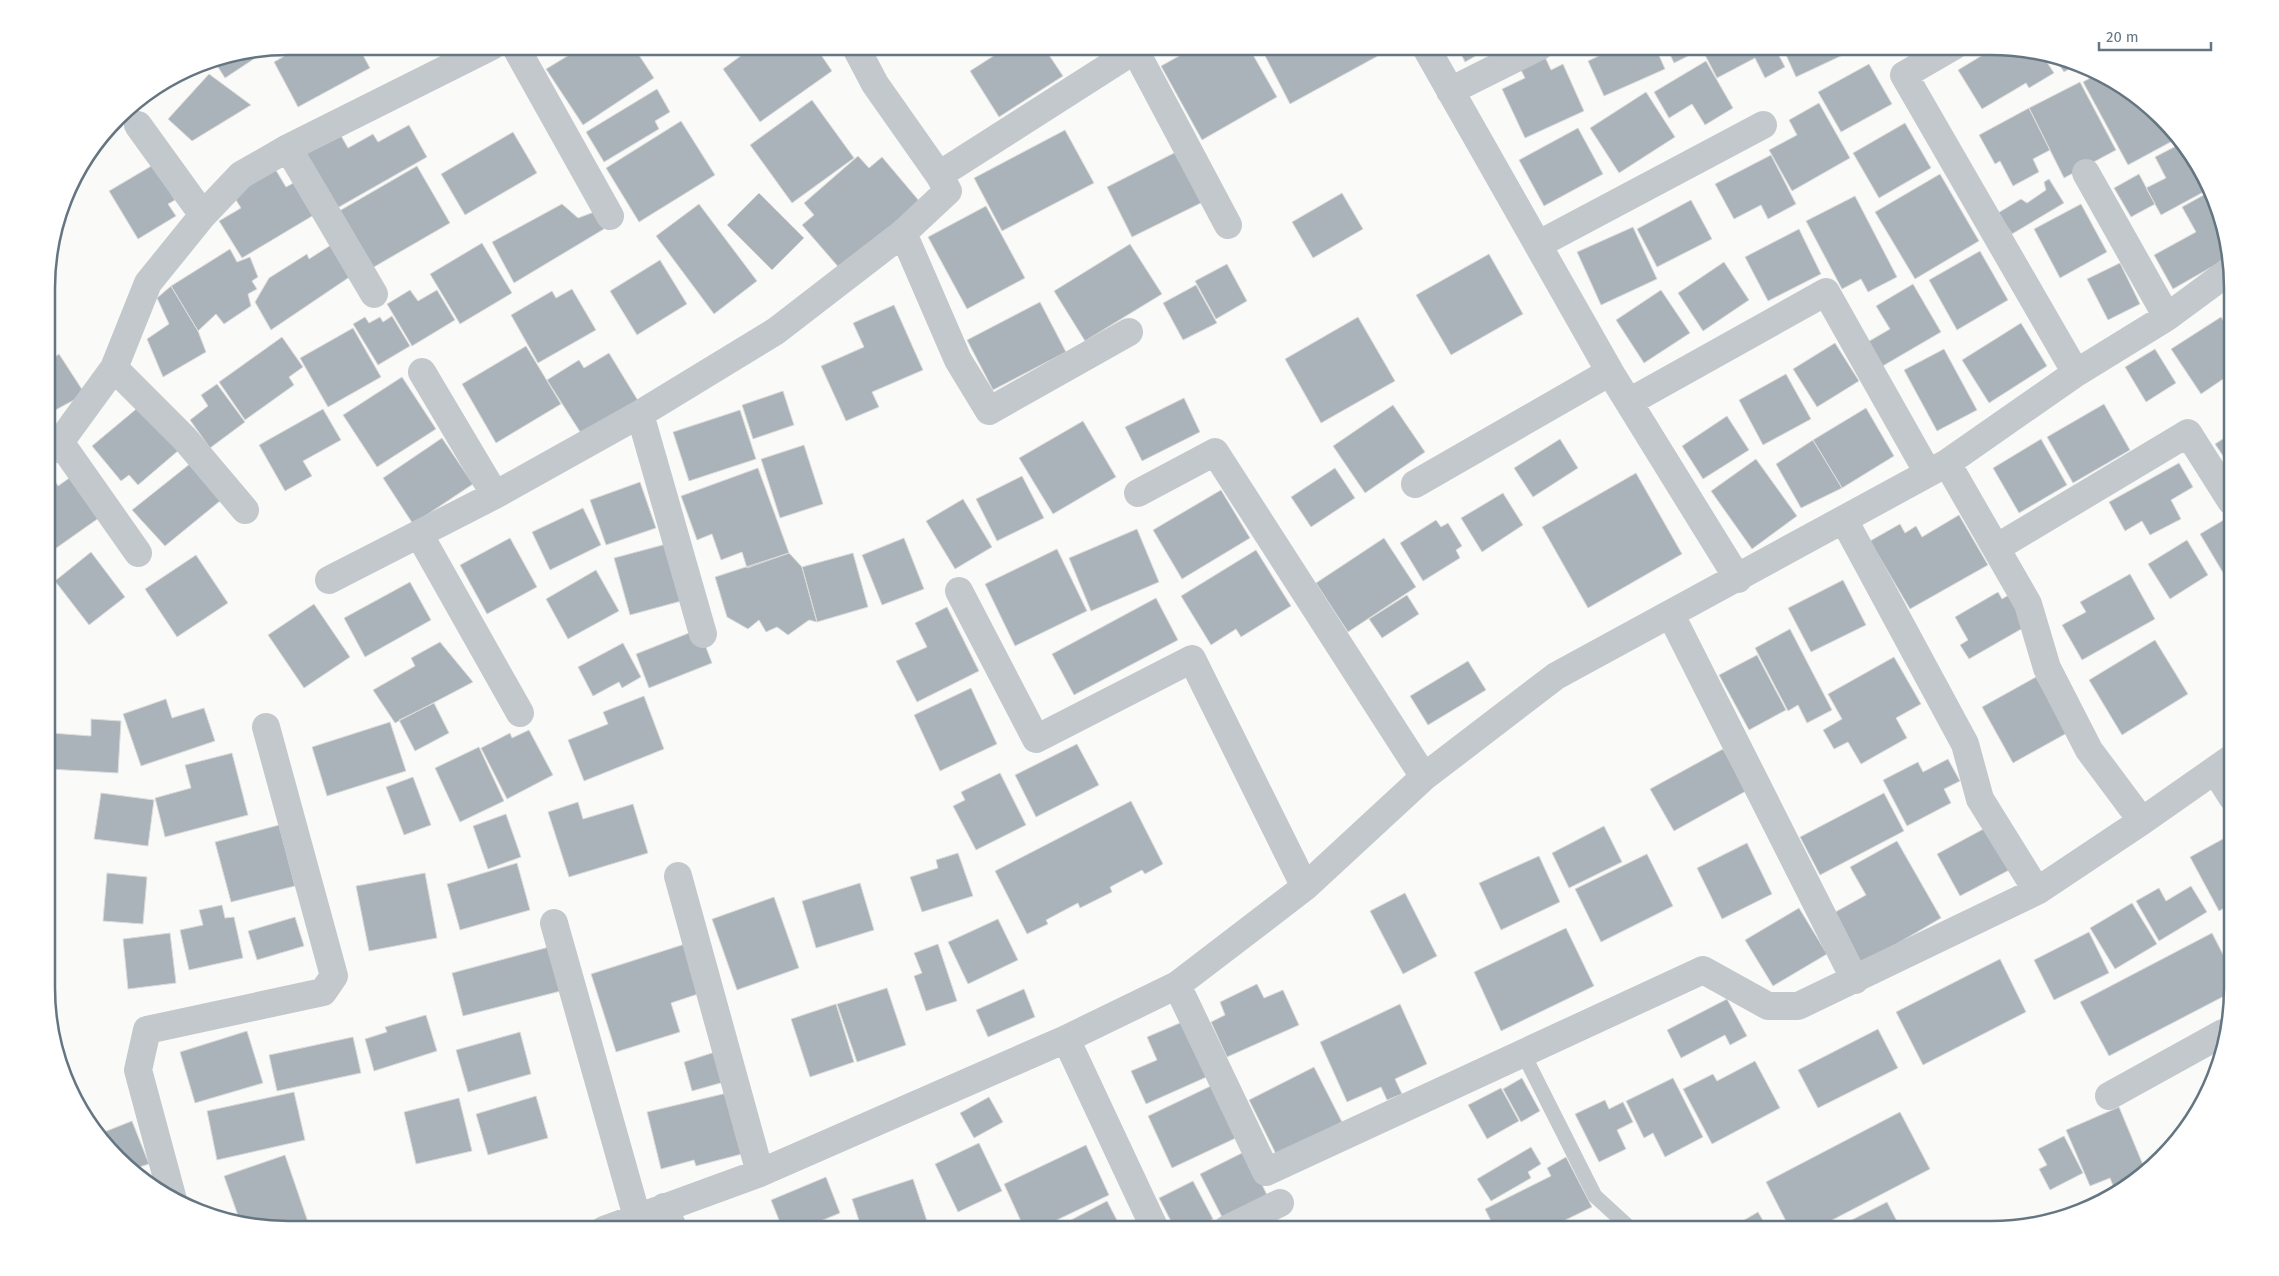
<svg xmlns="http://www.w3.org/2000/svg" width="2279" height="1276" font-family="'Fira Sans',sans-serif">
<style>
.building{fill:#aab3b9;stroke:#dcdcda}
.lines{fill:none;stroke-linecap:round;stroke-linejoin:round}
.service{stroke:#c3c8cc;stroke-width:15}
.minor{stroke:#c3c8cc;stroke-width:28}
.rim{fill:none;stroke:#657683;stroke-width:2.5}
</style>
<rect width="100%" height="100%" fill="#fafaf8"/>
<path class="building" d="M302,46H358L370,68L298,107L274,62Z
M584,46H633L654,78L583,125L546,69Z
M648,46H676L662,56Z
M754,46H815L832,71L760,122L723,69Z
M1009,46H1043L1063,76L999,117L970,71Z
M1197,46H1248L1277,97L1202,140L1161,66Z
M1260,46H1396L1290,104Z
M1457,46H1493L1465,62Z
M1620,46H1655L1665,69L1604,96L1588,61Z
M1666,46H1708L1674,63Z
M1722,46H1774L1785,67L1765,78L1755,58L1717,78L1705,55Z
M1782,46H1862L1796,77Z
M1996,47L2041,53L2054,73L2029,88L2026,83L1982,109L1958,70Z
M266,51L225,78L214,61Z
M2052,54L2054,55L2077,64L2064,72Z
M1545,57L1551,70L1563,64L1584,111L1525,138L1502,89L1525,78L1520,68Z
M1706,61L1733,108L1705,125L1692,104L1669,118L1654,92Z
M1869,64L1892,104L1841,132L1818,92Z
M2099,73L2112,79L2151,106L2178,138L2128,165L2083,82Z
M209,74L251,105L192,141L168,119Z
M2080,82L2116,150L2064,178L2029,108Z
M657,89L670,112L655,121L659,129L604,162L586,132Z
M1646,92L1675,137L1619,173L1590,128Z
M812,100L854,158L792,203L750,145Z
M1819,103L1850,158L1792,191L1769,150L1797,135L1789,120Z
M2029,108L2050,150L2033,159L2039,172L2013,186L2000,161L1995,164L1979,135Z
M681,121L715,175L639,222L606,168Z
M1905,123L1931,168L1879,198L1853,153Z
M409,125L427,157L332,211L297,150L336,127L348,148L373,134L378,142Z
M1578,128L1603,174L1544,206L1519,160Z
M1065,130L1094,183L1002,231L974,178Z
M513,132L537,173L465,215L441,174Z
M2182,143L2192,154L2209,189L2161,215L2146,188L2166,178L2155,157Z
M1182,149L1207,200L1132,237L1107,187Z
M1771,155L1796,204L1768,219L1761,205L1734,219L1715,184Z
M858,156L869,168L882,157L920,202L841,270L802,225L814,215L804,203Z
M153,165L175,200L168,204L176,216L138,239L109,191Z
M417,166L450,223L367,271L334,214Z
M274,167L286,187L299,180L319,212L242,258L219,221L241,208L231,192Z
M1940,174L1979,241L1915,279L1875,212Z
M2139,174L2155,204L2131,217L2114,188Z
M2049,179L2064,203L2012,234L1998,213L2021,199L2027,203L2046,190L2044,182Z
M2211,191L2220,210L2229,257L2173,289L2154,255L2196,232L2182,207Z
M759,193L804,238L772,270L727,225Z
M1342,193L1363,229L1313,258L1292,222Z
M1855,196L1897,277L1868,292L1861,279L1842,289L1806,221Z
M1691,200L1712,239L1657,267L1637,229Z
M562,204L578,218L594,212L604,229L514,283L492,242Z
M699,204L757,281L714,314L656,236Z
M2081,204L2107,252L2060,278L2034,229Z
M986,206L1025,278L967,309L928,237Z
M1633,227L1657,279L1601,305L1577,252Z
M1799,229L1821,274L1768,301L1745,257Z
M482,243L512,293L460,324L430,274Z
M1130,244L1162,294L1085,341L1054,291Z
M331,245L351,276L271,330L255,302L269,278L307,254L309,259Z
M230,249L237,262L250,257L258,277L252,281L257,289L248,294L251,306L224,324L216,314L198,331L171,286Z
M1980,251L2008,300L1957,330L1929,280Z
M1489,254L1523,314L1451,355L1416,295Z
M660,260L687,304L637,335L610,291Z
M1724,262L1749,300L1703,331L1678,293Z
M2120,263L2140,304L2108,320L2087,279Z
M1227,264L1247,301L1216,319L1195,281Z
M1913,284L1941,332L1881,367L1866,343L1890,329L1876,306Z
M1196,285L1217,323L1183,340L1163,303Z
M171,286L198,331L206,352L163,377L147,339L169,324L157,298Z
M572,289L596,330L538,363L511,315L552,291L556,298Z
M410,290L418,301L437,290L455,320L412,346L387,304Z
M1661,290L1690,333L1644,363L1616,320Z
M1040,302L1066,352L993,390L967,340Z
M894,305L923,370L872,392L879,407L846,421L821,366L864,347L853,323Z
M392,316L410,346L378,365L353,324L365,317L369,323L380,317L383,322Z
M1358,317L1395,381L1321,423L1285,359Z
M2221,317L2232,334V373L2201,394L2171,349Z
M2021,323L2047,366L1989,403L1962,360Z
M353,328L381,377L328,407L300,358Z
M282,337L303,367L289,377L294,385L245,420L219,382Z
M1835,343L1859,381L1817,407L1793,369Z
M526,346L561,404L496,443L462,384Z
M1944,349L1977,410L1937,431L1904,370Z
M2155,349L2176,383L2146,402L2125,367Z
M609,353L640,404L584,438L547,380L579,360L584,368Z
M59,354L85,394L48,414V362Z
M1786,374L1811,419L1763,445L1739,400Z
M402,377L436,429L377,467L343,415Z
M217,384L245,422L210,448L190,420L208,406L201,395Z
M783,391L794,425L753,439L742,405Z
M1184,398L1200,432L1142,461L1125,427Z
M2104,404L2130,450L2073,483L2047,437Z
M2232,404V421L2224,409Z
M141,405L179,450L138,485L129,475L121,481L92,446Z
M1393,405L1425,452L1365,493L1333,446Z
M1866,408L1894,456L1842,488L1813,440Z
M323,409L341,440L303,461L312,476L285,491L259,445Z
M740,410L756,459L689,481L673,432Z
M1727,416L1749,450L1703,479L1682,446Z
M1083,421L1116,477L1053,514L1019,458Z
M2232,433V469L2215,444Z
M442,438L473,484L413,524L383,478Z
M1560,439L1578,468L1533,497L1514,468Z
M2041,439L2067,485L2019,513L1993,468Z
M1813,440L1842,488L1801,508L1776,464Z
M804,445L823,504L780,518L761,459Z
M1756,459L1797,516L1752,549L1711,491Z
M191,463L220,501L165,546L132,510Z
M2179,463L2193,487L2171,500L2181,519L2150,535L2142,521L2125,531L2109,502Z
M758,468L789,553L747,568L742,552L721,560L712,534L697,540L681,496Z
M1335,468L1355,498L1311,527L1291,497Z
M1636,473L1682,554L1588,608L1542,527Z
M75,474L103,515L52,551L48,545V486L55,481L58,486Z
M1022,476L1044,518L997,541L976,499Z
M640,482L656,528L606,545L590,500Z
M1221,490L1250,538L1182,579L1153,530Z
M1503,493L1523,525L1482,552L1461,518Z
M963,499L992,547L955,569L926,521Z
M583,508L601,545L550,570L532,532Z
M1959,515L1988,565L1910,609L1870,541L1900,524L1905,533L1916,526L1922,537Z
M2232,515V571L2225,576L2200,534Z
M1436,520L1441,527L1448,523L1462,546L1456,550L1460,558L1423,581L1400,543Z
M1137,529L1159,582L1091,611L1069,558Z
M510,538L537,587L487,614L460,565Z
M904,538L924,589L882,605L862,555Z
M1384,538L1416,587L1348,632L1316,583Z
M2187,540L2208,575L2170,599L2148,564Z
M670,543L685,600L630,615L614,558Z
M1057,549L1087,611L1015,646L985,584Z
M1256,550L1291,606L1241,637L1236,629L1211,645L1181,596Z
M91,552L125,597L89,625L55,581Z
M789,553L802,567L817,622L809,620L788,635L777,627L766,632L759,620L748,629L727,617L715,577Z
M853,553L868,607L817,622L802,567Z
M196,555L228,603L177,637L145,589Z
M596,570L619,611L568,639L546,599Z
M2130,574L2155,619L2082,660L2062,625L2086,612L2080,602Z
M1843,580L1866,625L1811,652L1788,608Z
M410,582L431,620L365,657L344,618Z
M1998,592L2002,599L2012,593L2030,624L1969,659L1960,645L1968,640L1955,617Z
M1407,595L1419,614L1382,638L1369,619Z
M1156,598L1178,640L1074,695L1052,654Z
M314,604L350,657L304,688L268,635Z
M947,607L979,671L917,702L896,661L927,647L915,623Z
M699,629L712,663L649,688L636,654Z
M1790,629L1832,710L1807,723L1798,705L1788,711L1755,648Z
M2155,640L2188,694L2122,735L2089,680Z
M440,642L473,682L395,723L373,690L415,666L411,658Z
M623,643L641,677L622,688L619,682L593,696L578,667Z
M1757,655L1786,710L1749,730L1719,675Z
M1894,657L1921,704L1896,718L1907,738L1861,764L1848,742L1834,749L1823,730L1842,719L1828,694Z
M1468,661L1486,690L1428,725L1410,696Z
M2036,677L2067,733L2013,763L1982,707Z
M971,688L997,744L940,771L914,715Z
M644,696L664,749L584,781L568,740L608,724L603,712Z
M166,699L172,718L204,708L215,741L141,766L123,714Z
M434,703L449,733L415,751L399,720Z
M91,719L121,721L118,773L49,769L51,733L91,736Z
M390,722L406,771L327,796L312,747Z
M529,730L553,775L507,799L481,748L510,733L512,738Z
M1077,744L1099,785L1036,817L1015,775Z
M479,747L504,801L460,822L435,768Z
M1723,749L1746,791L1674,831L1650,789Z
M232,753L248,815L165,837L155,798L191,788L185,765Z
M1948,759L1960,781L1944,789L1951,803L1907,826L1883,780L1918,762L1923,772Z
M1000,773L1026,825L976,850L953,806L965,800L961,792Z
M413,777L431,825L404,835L386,787Z
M101,793L154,800L148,846L94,839Z
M1884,793L1904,831L1820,875L1800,837Z
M1131,801L1163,864L1145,874L1142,870L1110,887L1112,892L1080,908L1078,903L1046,920L1048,924L1027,934L995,871Z
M578,802L583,819L633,804L648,853L569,877L548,812Z
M506,814L521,857L488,869L473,826Z
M279,825L295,886L231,902L215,842Z
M1604,826L1622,862L1569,888L1552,853Z
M1989,826L2013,868L1960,896L1937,854Z
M2232,834V904L2219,911L2190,857Z
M1897,841L1941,918L1859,966L1830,915L1866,895L1850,867Z
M1747,843L1772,894L1722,919L1697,868Z
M958,853L973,896L922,912L910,877L938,868L936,860Z
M1647,854L1673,906L1601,942L1575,889Z
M1539,856L1560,902L1501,930L1479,883Z
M517,863L530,910L460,930L447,884Z
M107,873L147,877L143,924L103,921Z
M425,873L437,938L369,951L356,886Z
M860,883L874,930L816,948L802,901Z
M2191,886L2207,912L2159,941L2136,901L2159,888L2166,901Z
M1405,893L1437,956L1403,974L1370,911Z
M774,897L799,968L737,990L712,919Z
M2132,903L2157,944L2115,969L2090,928Z
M222,905L225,918L234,917L243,958L189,970L180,930L203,925L199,910Z
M1799,908L1827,954L1773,986L1745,940Z
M295,917L304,946L257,960L248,931Z
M998,919L1018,960L968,984L948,942Z
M1566,928L1594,986L1501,1031L1474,972Z
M2089,932L2109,973L2054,1000L2034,960Z
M170,933L176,983L128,989L123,939Z
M2212,933L2232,972V992L2109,1056L2080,1002Z
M685,944L701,993L671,1003L680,1032L616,1052L591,974Z
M938,944L957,1001L926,1011L914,976L922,973L914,953Z
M549,947L561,991L463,1016L452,973Z
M2000,959L2026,1012L1923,1065L1896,1012Z
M1257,984L1264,998L1283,990L1299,1025L1227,1057L1211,1022L1225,1015L1220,1002Z
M887,988L906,1045L857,1062L837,1004Z
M1024,989L1035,1017L988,1037L976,1010Z
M1727,999L1747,1036L1730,1045L1725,1035L1681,1058L1667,1030Z
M48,1001H55L60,1064L48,1019Z
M836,1004L854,1062L810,1077L791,1019Z
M1400,1004L1427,1064L1395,1079L1402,1094L1387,1100L1381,1087L1347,1102L1320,1042Z
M426,1015L437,1051L374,1071L365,1039L387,1032L385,1027Z
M1187,1020L1211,1075L1146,1104L1131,1071L1157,1060L1147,1037Z
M1878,1029L1898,1068L1818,1108L1798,1070Z
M247,1031L263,1083L195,1103L180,1052Z
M520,1032L531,1074L468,1092L456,1050Z
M353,1037L361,1073L277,1091L269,1055Z
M715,1052L724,1082L692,1091L684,1062Z
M1755,1061L1780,1108L1712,1144L1683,1089L1713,1074L1717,1081Z
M1314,1067L1342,1122L1277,1156L1249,1100Z
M1522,1078L1540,1111L1521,1122L1503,1089Z
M1673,1078L1703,1137L1665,1157L1653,1133L1644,1138L1626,1101Z
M1213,1085L1238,1137L1172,1168L1148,1116Z
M1501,1088L1519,1121L1487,1139L1468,1105Z
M294,1092L305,1140L217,1160L207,1111Z
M727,1093L742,1154L696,1166L694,1160L661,1169L647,1112Z
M536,1096L548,1138L488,1155L476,1114Z
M989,1097L1003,1122L974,1138L960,1113Z
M459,1098L472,1151L416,1164L404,1112Z
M1605,1100L1609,1109L1623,1102L1633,1122L1617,1130L1626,1149L1599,1162L1575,1114Z
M2119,1107L2146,1172L2114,1188L2110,1178L2090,1186L2066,1130Z
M1900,1112L1930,1169L1815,1229H1790L1766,1182Z
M132,1121L149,1164L136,1168L99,1134Z
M2064,1136L2083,1173L2050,1190L2039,1169L2047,1165L2038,1149Z
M979,1143L1002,1191L958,1212L935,1164Z
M1086,1145L1109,1195L1036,1230H1025L1004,1184Z
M1531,1147L1541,1164L1528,1172L1531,1178L1491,1201L1477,1179Z
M1246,1151L1267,1195L1222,1217L1200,1174Z
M285,1155L309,1225L288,1230L241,1224L224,1176Z
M1566,1157L1592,1207L1547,1229H1495L1485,1209L1551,1176L1547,1168Z
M826,1177L840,1213L799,1230H783L771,1200Z
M913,1179L930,1230H862L852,1199Z
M1193,1181L1213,1219L1193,1229H1175L1159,1198Z
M1107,1201L1122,1230H1052Z
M1887,1202L1901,1229H1834Z
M1758,1212L1768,1229H1729Z
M1006,1222L1009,1230H989Z"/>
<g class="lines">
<path class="service" d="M1523,1053L1595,1196L1631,1229"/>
<path class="minor" d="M515,46L610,216
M855,46L875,84L939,175
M1425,46L1610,372L1738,579
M1954,46L1904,75L2076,373
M1135,50L1228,225
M1450,91L1540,46
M288,148L492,46
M2086,173L2167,317
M203,215L241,175L288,148L374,294
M1539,244L1763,125
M1129,332L989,411L958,360L903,233L948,191L939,175L1141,46
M114,368L148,283L203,215L138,125
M1629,402L1826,292L1928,473
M640,414L703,634
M60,442L138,553
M48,452L60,442L114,368L185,439L245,510
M1947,463L2028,604L2047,668L2089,750L2142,821L2232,758
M1415,484L1610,372
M1138,493L1215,452L1424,777
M495,495L640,414L776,331L903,233
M1844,520L1965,744L1980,799L2037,891
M419,534L520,713
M1996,548L2188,433L2231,501
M329,580L495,495L422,372
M959,591L1036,739L1192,659L1305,887
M1671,615L1855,980
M2215,770L2232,797
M678,876L760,1173
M554,923L637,1217
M1177,985L1266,1172L1703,970L1768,1006H1798L2037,891L2142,821
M1066,1039L1155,1229
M2109,1096L2223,1033
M173,1200L138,1070L147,1030L323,992L334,976L266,727
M664,1207L674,1230
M1227,1229L1280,1203
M604,1230L760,1173L1066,1039L1177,985L1305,887L1424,777L1556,676L1947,463L2076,373L2167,317L2232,269"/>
</g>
<path d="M0 0H2279V1276H0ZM288 55H1991A233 233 0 0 1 2224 288V988A233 233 0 0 1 1991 1221H288A233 233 0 0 1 55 988V288A233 233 0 0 1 288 55Z" fill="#fff" fill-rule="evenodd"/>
<path class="rim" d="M288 55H1991A233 233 0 0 1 2224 288V988A233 233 0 0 1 1991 1221H288A233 233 0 0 1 55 988V288A233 233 0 0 1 288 55Z"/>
<path d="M2099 42v8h112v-8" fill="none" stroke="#657683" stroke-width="2.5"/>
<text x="2106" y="42" font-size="15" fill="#657683" stroke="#ffffff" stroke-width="4" paint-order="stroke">20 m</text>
</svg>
